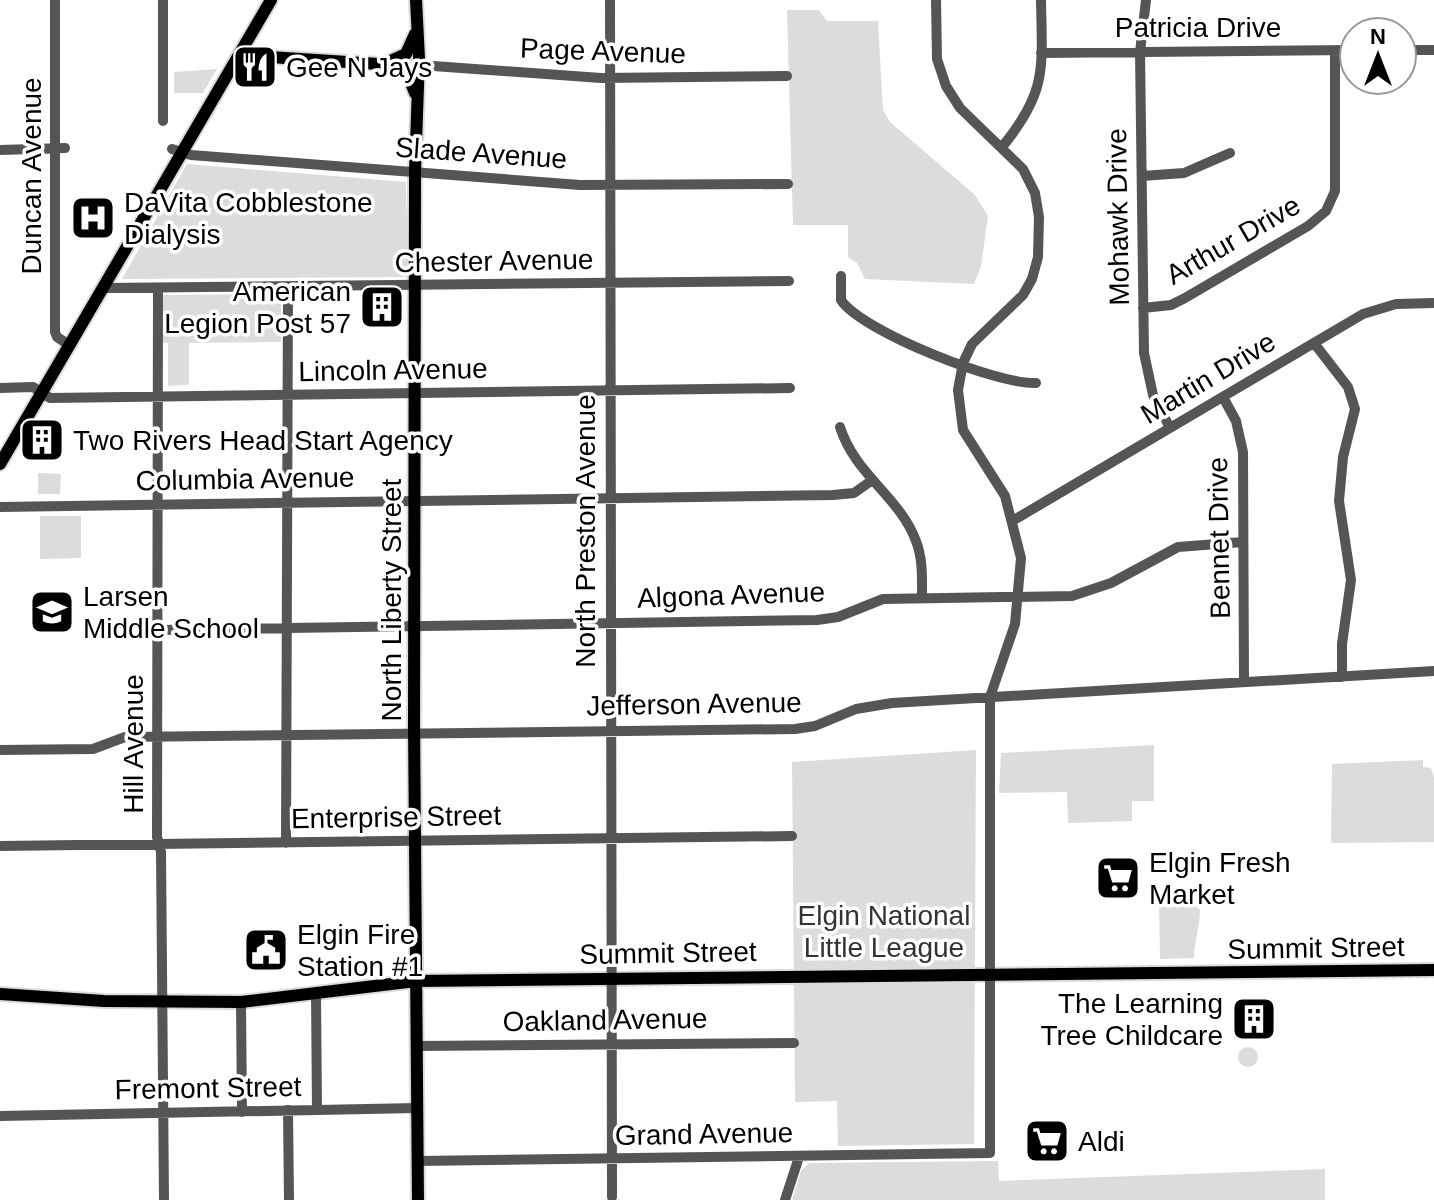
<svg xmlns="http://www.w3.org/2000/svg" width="1434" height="1200" font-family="Arial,sans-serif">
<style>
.green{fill:#dcdcdc}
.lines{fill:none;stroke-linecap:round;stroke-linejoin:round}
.major-casing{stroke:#dbdbdb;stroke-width:16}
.minor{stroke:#555;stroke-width:10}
.major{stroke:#000;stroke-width:12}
.labels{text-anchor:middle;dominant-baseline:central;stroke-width:7;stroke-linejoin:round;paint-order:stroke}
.street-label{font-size:28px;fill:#000;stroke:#fff}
.poi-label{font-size:28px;fill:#000;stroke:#fff;text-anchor:start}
.park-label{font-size:28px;fill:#333;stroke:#fff}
</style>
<rect width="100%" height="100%" fill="#fff"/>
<path class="green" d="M787,10H819L827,21H878L883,110L890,122L975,195L988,216L981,267L974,284L865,279L857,263L848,257V225H793Z
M217,69L203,93H174V72Z
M187,164L406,182L408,277L122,279Z
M281,294V342L189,343V385L168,386V343H163V295Z
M38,473L61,474L60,494H38Z
M40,516H81V558L40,559Z
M1154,745V801H1132V821L1068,823L1067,792L999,793L1001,753Z
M976,750L974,1144L838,1146L837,1101L795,1102L792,762Z
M1423,760V767L1431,768L1434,777V842L1331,843L1332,764Z
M1175,891L1200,893L1197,909H1200C1200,929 1194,941 1194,958L1160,959L1159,901Z
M1238 1057a10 10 0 1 1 20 0a10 10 0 1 1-20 0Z
M998,1161L999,1181L1325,1169V1200H792L801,1171L809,1163Z"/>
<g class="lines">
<g class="major-casing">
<path id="major" d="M416,0L419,58L415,172L414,723L418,1200
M239,55L394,65L408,75L415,93
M386,63L406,54L415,34
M0,464L271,0
M0,994L104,1001L241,1002L416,981L1434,970"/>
</g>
<path class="minor" d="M55,0V332L57,337L69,345
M163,0V121
M610,0L612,1197
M1146,0L1140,52L1144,353L1153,395L1170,428
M1402,50H1434
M1041,53L1354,50
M419,65L601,78L787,76
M1002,147C1048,91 1042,68 1041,0
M172,149L191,155L580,185L788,184
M0,150L65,148
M1142,176L1184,173L1230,153
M841,276V300C861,331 998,385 1036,383
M102,288L789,281
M158,288L157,837L161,852L164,1200
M1143,308L1171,305L1185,298L1308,226L1326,211L1335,191V51
M1314,343L1348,387L1355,409L1343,457L1339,501L1351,580L1342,644V677
M0,388L33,387L50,398L790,388
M1223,397L1236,421L1243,452L1244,682
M840,427C855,475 900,497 916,541C923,559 922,578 922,597
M0,507L833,495L854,493L871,481
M1014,520L1363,314L1396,304L1434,303
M157,630L817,620L838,617L883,599L1072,596L1111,583L1178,547L1243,542
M0,750L93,749L125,737L795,729L815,726L856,709L892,703L1434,671
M286,843L288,287
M0,846L792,836
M316,993L317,1110
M241,1002L242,1112
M416,1046L794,1043
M288,1110L289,1200
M0,1116L417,1108
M418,1161L990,1153V697L1015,624L1021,558L1005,496L963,430L958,390L963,363L972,344L1023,295L1032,279L1038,257L1039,217L1035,193L1023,169L960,108L946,86L937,59L936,0
M785,1200L799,1157"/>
<use href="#major" class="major"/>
</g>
<defs>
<g id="restaurant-square" transform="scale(2.3)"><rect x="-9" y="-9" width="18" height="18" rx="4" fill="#000" stroke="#fff"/><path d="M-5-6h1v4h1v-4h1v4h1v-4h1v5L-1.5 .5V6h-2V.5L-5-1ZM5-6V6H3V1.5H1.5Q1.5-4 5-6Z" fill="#fff"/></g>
<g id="hospital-square" transform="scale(2.3)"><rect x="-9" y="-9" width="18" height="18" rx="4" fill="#000" stroke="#fff"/><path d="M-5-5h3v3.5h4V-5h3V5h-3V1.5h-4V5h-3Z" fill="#fff"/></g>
<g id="building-square" transform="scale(2.3)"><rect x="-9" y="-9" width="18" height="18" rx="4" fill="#000" stroke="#fff"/><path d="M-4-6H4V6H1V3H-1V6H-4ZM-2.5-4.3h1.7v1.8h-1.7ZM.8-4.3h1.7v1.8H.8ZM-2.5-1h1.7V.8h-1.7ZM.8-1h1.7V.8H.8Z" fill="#fff"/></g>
<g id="school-square" transform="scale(2.3)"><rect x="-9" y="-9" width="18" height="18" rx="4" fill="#000" stroke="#fff"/><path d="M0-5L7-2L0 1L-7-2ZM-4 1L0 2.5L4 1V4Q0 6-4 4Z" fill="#fff"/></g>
<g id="supermarket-square" transform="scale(2.3)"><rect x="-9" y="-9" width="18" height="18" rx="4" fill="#000" stroke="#fff"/><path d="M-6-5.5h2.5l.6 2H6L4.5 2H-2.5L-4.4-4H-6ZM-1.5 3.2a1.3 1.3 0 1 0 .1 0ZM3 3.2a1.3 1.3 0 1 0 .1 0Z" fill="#fff"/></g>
<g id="civic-square" transform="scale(2.3)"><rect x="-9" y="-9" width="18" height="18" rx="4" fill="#000" stroke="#fff"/><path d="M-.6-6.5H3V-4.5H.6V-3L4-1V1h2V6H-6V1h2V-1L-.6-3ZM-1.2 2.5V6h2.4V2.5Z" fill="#fff"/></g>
</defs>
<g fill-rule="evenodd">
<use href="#restaurant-square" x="255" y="67"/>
<use href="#hospital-square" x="93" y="218"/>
<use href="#building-square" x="382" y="307"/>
<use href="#building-square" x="42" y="440"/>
<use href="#school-square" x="52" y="612"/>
<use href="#supermarket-square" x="1118" y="878"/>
<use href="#civic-square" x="266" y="950"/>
<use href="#building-square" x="1254" y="1019"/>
<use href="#supermarket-square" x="1047" y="1141"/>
</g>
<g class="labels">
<g class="street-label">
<text x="1198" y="27">Patricia Drive</text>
<text transform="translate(603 51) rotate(2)">Page Avenue</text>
<text transform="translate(481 153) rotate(4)">Slade Avenue</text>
<text transform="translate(31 176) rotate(-90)">Duncan Avenue</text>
<text transform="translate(1118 217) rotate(-91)">Mohawk Drive</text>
<text transform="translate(1233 240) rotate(-30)">Arthur Drive</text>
<text transform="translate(494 261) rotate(-1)">Chester Avenue</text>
<text transform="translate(393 370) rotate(-1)">Lincoln Avenue</text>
<text transform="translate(1208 378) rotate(-31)">Martin Drive</text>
<text transform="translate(245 479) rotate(-1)">Columbia Avenue</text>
<text transform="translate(585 531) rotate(-90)">North Preston Avenue</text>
<text transform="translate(1219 538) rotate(-91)">Bennet Drive</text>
<text transform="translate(731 595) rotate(-2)">Algona Avenue</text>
<text transform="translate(391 600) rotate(-90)">North Liberty Street</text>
<text transform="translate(694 704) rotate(-1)">Jefferson Avenue</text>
<text transform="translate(133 744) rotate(-90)">Hill Avenue</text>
<text transform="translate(396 817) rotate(-1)">Enterprise Street</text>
<text transform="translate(1316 948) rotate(-1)">Summit Street</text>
<text transform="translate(668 953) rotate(-1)">Summit Street</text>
<text transform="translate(605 1020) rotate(-1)">Oakland Avenue</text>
<text transform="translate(208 1088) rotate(-1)">Fremont Street</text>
<text transform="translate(704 1134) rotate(-1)">Grand Avenue</text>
</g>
<g class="poi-label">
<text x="286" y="67">Gee N Jays</text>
<text x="124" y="202">DaVita Cobblestone<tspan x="124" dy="32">Dialysis</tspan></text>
<text x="351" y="291" text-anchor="end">American<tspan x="351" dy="32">Legion Post 57</tspan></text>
<text x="73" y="440">Two Rivers Head Start Agency</text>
<text x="83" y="596">Larsen<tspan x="83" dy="32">Middle School</tspan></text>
<text x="1149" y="862">Elgin Fresh<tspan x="1149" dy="32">Market</tspan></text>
<text x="297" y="934">Elgin Fire<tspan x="297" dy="32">Station #1</tspan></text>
<text x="1223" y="1003" text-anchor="end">The Learning<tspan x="1223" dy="32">Tree Childcare</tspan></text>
<text x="1078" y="1141">Aldi</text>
</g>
<g class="park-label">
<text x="884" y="915">Elgin National<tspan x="884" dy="32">Little League</tspan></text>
</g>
</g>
<g transform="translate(1378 56)"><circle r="38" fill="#ffffff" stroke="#999999" stroke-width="2"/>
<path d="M0-6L14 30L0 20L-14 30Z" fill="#000000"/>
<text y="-12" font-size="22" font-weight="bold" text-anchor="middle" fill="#000000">N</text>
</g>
</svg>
